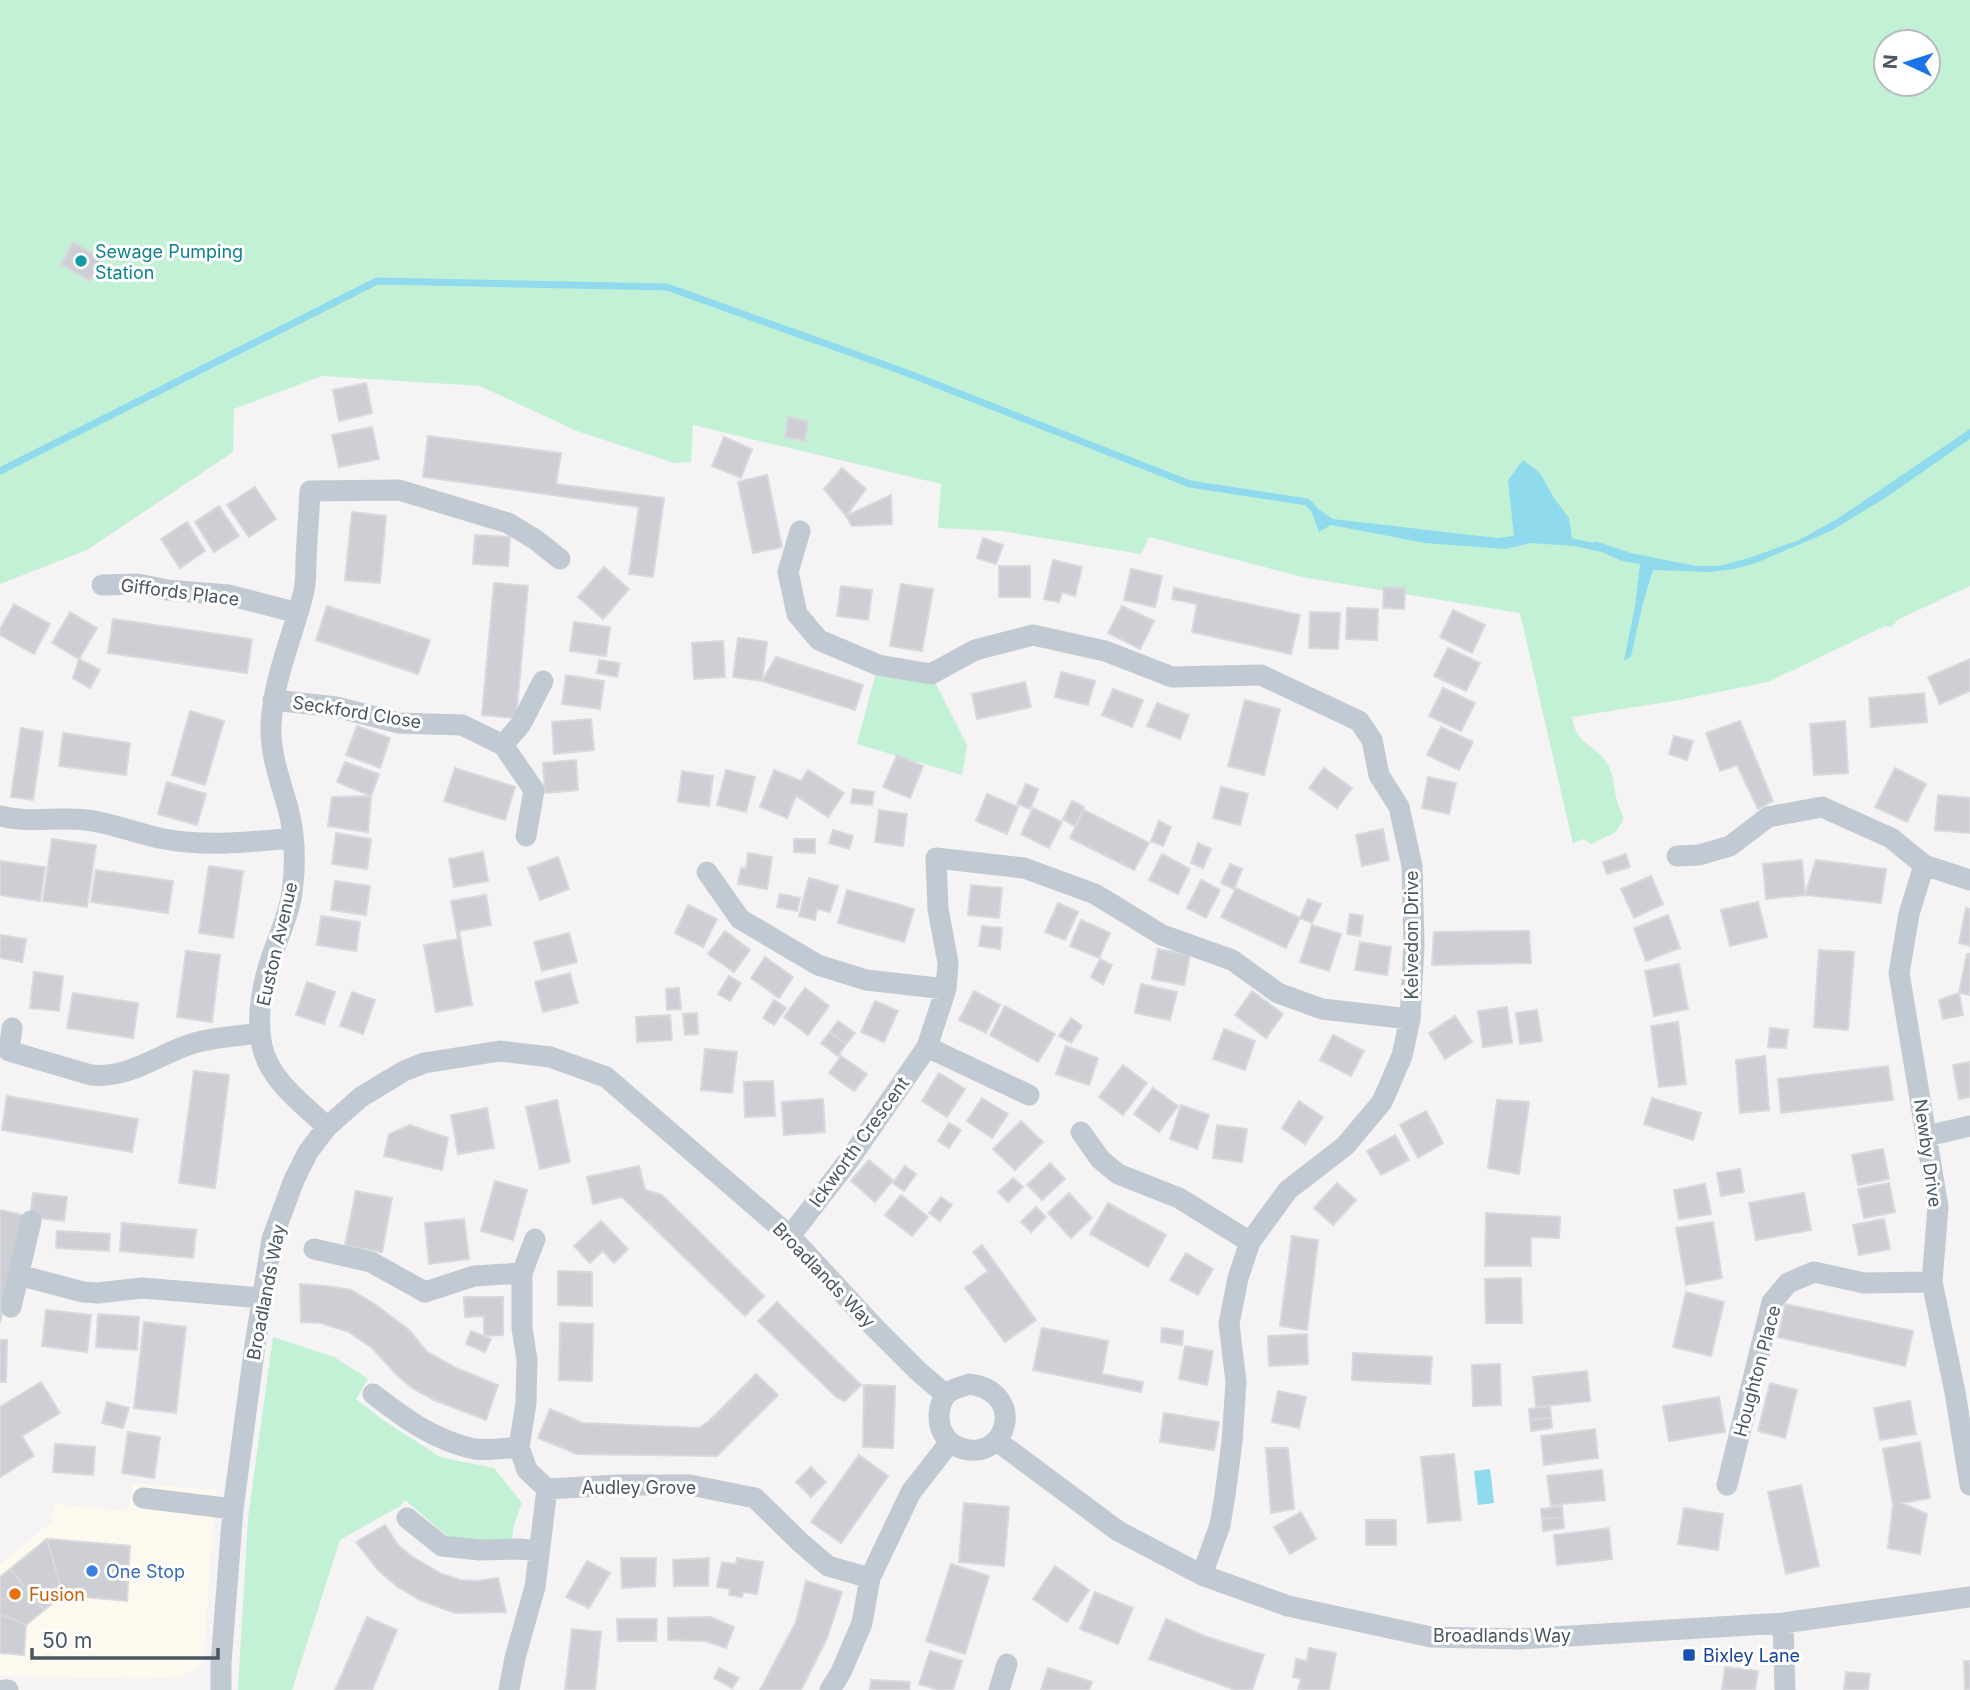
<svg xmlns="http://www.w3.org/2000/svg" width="1970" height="1690" font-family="Inter,sans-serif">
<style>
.commercial{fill:#fdf9ef}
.green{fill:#c3f1d5;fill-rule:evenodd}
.water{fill:#90daee}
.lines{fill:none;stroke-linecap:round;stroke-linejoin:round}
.stream{stroke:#90daee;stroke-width:7}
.building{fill:#cdcfd5;stroke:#d7d9de;stroke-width:2}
.street{stroke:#c1cad2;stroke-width:21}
.culture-dot{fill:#0f9aa8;stroke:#fff;stroke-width:2.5}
.shop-dot{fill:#3f7fe0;stroke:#fff;stroke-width:2.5}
.food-dot{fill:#e8710a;stroke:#fff;stroke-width:2.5}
.transit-dot{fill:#1a4fb4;stroke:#fff;stroke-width:2.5}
.labels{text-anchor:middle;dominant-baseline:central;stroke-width:6;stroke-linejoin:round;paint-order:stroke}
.culture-label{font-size:18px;fill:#0d838f;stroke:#fff;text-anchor:start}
.street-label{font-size:18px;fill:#4a5661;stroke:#fff}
.shop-label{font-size:18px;fill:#366cbe;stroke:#fff;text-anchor:start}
.food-label{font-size:18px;fill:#c56008;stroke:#fff;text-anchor:start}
.transit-label{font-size:18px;fill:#164399;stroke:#fff;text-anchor:start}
</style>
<rect width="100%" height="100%" fill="#f5f3f3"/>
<path class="commercial" d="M133,1483L216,1490L203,1661L196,1668L179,1677L146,1679L0,1676V1564L52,1522L54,1504L128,1511Z"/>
<path class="green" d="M0,0H1970V586L1899,619L1891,627L1885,626L1768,682L1674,701L1572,717C1577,746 1590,741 1605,760C1614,772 1613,783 1616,797C1617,804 1621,811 1624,818L1616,832L1591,844L1583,839L1573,844L1520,613L1307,578L1149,537L1141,554L1001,531L938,528L941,484L693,425L691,462L674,463L577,431L480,386L322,376L234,409L233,452L87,550L0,584ZM1886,42H1928V84H1886Z
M878,665L931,674L967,745L962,775L857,744Z
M273,1337L334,1357L368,1379L356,1399L383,1420L440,1457L494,1468L522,1503L514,1524L512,1540L467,1539L447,1536L405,1500L400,1506L340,1540L292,1690H238L248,1518Z"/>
<path class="water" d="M1970,429V439L1885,498L1831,531L1756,563L1734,569L1710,572L1653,570L1643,603L1631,656L1624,661L1635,606L1640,564L1622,561L1593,548L1595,541L1631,553L1696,566H1719L1752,557L1799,540L1837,519Z
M1523,460L1540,473L1554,498L1569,518L1573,546L1531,543L1505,549L1425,543L1331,525L1319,532L1308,502L1333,519L1497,538L1514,536L1508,480Z
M1490,1469L1494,1503L1478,1505L1474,1471Z"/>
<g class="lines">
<path class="stream" d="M0,471L377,281L667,287L902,371L1190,484L1307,502L1314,509
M1564,540L1600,548"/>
</g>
<path class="building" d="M73,242L102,259L90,281L61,264Z
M366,383L372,413L339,421L333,390Z
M788,417L808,421L805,441L785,437Z
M372,427L379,459L339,467L332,435Z
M428,436L561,453L556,484L664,498L653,577L629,574L639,507L423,477Z
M724,437L752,449L741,478L712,466Z
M842,468L866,489L846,516L824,489Z
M767,475L782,547L753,553L738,482Z
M255,487L276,519L249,537L227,505Z
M891,495L892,524L852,526L846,516Z
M219,506L239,536L214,552L195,522Z
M352,512L386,516L380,583L345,580Z
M187,522L205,551L180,568L161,539Z
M475,535L510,537L508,566L473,564Z
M983,538L1003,545L996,564L977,558Z
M1053,560L1082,567L1075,596L1062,592L1059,602L1044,599Z
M999,566H1030V597H999Z
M604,567L629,589L603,619L578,597Z
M1131,569L1162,576L1155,607L1124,600Z
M494,583L528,586L516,718L482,715Z
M901,584L933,589L922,651L890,646Z
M841,586L872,590L868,620L837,616Z
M1384,587L1405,588L1404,609L1383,608Z
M1174,588L1300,615L1291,654L1192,632L1197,604L1172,599Z
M14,604L50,624L34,654L0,635V629Z
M327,606L430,640L418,674L316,640Z
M1122,606L1154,621L1140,649L1108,633Z
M1347,608L1378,609L1377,640L1346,639Z
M1453,610L1485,625L1472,653L1440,637Z
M70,612L97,628L79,659L52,643Z
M1310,612L1340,613L1338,649L1309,648Z
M113,619L252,639L247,673L108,653Z
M574,622L610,627L606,656L570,651Z
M738,638L767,642L762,681L733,677Z
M723,641L725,677L694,679L692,643Z
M1448,648L1480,663L1466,691L1434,676Z
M776,657L863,685L855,710L762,681Z
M79,659L100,670L90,688L73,678Z
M1970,659V691L1940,704L1928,677Z
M599,660L620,663L617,677L597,673Z
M1061,672L1095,681L1088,705L1055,697Z
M566,675L604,681L600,709L562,704Z
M1025,682L1031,707L977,719L972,694Z
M1443,688L1475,703L1461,731L1429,716Z
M1113,689L1143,700L1132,727L1102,715Z
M1924,693L1927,722L1871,727L1869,698Z
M1245,700L1280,709L1264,775L1228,766Z
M1157,703L1189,715L1180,739L1147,726Z
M190,711L224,721L205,785L172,775Z
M591,719L594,750L554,754L552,722Z
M1740,721L1773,801L1758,809L1737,765L1720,771L1706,733Z
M1845,721L1848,773L1814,775L1810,724Z
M357,726L390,738L380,768L346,755Z
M1441,727L1473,742L1459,770L1427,755Z
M21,728L43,732L33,800L11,797Z
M63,733L130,743L126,775L59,766Z
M1674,736L1693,741L1687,760L1669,754Z
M897,755L923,766L910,798L883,787Z
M576,760L578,790L545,793L543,763Z
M345,762L379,774L371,796L337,782Z
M455,768L515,787L505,820L444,801Z
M1324,768L1352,788L1337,808L1309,788Z
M1895,768L1926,784L1907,822L1875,807Z
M726,770L755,777L746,812L717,805Z
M774,770L801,781L808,770L844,793L828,817L796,796L787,818L760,807Z
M682,771L713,776L709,806L678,802Z
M1428,777L1456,783L1449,814L1422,808Z
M167,782L206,794L197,825L158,814Z
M1026,784L1038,789L1030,809L1017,804Z
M1221,787L1248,794L1240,825L1213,818Z
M853,789L874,792L872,805L851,803Z
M987,794L1018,807L1007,834L976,821Z
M1938,795L1970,798V833L1935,830Z
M371,796L368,832L328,826L332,797Z
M1072,801L1084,807L1075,826L1063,819Z
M1033,808L1062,822L1049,848L1021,834Z
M879,810L907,814L903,846L875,842Z
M1084,810L1149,843L1134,870L1070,838Z
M1159,821L1171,827L1163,846L1151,841Z
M1383,829L1389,860L1362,866L1356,835Z
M833,830L853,836L849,849L829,843Z
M336,833L371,839L367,869L332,864Z
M52,839L96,845L87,907L43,901Z
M794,839H815V853L794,852Z
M1198,843L1211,849L1203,868L1191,863Z
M483,852L488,881L454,887L449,859Z
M748,853L772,857L767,889L738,884L741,868L746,869Z
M1162,854L1190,869L1178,894L1149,880Z
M1626,854L1630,867L1607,874L1603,862Z
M558,857L569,889L540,900L528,868Z
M1802,860L1805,895L1766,899L1763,864Z
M1816,860L1886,869L1881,903L1805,895Z
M0,861L45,867L40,901L0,895Z
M1230,864L1242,869L1234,889L1221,883Z
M209,866L243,871L233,938L199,933Z
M96,870L173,881L168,913L91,902Z
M1651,876L1663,904L1634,918L1621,889Z
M809,878L838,886L830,912L817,909L815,920L799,916Z
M1201,880L1220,890L1206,918L1187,908Z
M335,881L370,886L366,915L331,910Z
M971,885L1002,888L999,918L968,915Z
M1236,888L1300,918L1286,948L1221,917Z
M847,890L914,909L904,942L838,923Z
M780,894L800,898L797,911L777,907Z
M486,895L491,925L459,931L472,1005L436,1012L424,945L458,939L451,901Z
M1308,899L1321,904L1312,923L1300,918Z
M1758,902L1767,937L1730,946L1721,910Z
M1058,903L1078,912L1065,940L1045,932Z
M688,905L717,919L703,947L675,933Z
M1966,908L1970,909V946L1959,943Z
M1350,914L1363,916L1360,936L1347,934Z
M1668,915L1680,948L1646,961L1634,928Z
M321,916L360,922L356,951L317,945Z
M1081,920L1110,933L1099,958L1070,946Z
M1312,925L1341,934L1329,971L1300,962Z
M982,926L1002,928L1000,949L979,946Z
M725,931L750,950L734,972L708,954Z
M1529,931L1531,963L1432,965L1434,932Z
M569,933L577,962L542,971L534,942Z
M0,935L26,939L22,962L0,958Z
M1360,942L1391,947L1387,975L1355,970Z
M1158,949L1190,955L1184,985L1152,979Z
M1819,950L1854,952L1848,1030L1814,1027Z
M186,951L220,955L212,1022L177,1017Z
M1967,954H1970V995L1959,993Z
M765,957L793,977L779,998L751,978Z
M1100,959L1112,965L1103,984L1091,977Z
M1679,964L1688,1009L1654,1016L1645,971Z
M34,972L63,976L59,1011L30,1008Z
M570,973L578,1003L543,1012L535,982Z
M729,976L741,983L730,1001L718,994Z
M307,982L335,992L324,1024L296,1015Z
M1141,984L1177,992L1170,1020L1135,1013Z
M679,988L681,1009L667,1010L666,989Z
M805,988L829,1006L808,1035L784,1017Z
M974,991L1000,1005L986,1033L959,1020Z
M1252,991L1283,1014L1266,1038L1235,1015Z
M352,992L375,1000L363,1034L340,1026Z
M73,993L138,1003L133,1038L67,1028Z
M1959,993L1963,1015L1943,1019L1939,1000Z
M774,1000L786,1008L774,1025L763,1018Z
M875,1001L898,1011L884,1042L861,1032Z
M1005,1006L1055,1034L1038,1062L990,1035Z
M1507,1007L1512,1043L1483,1047L1478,1011Z
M1537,1010L1542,1041L1520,1044L1516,1013Z
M697,1013L698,1034L685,1035L683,1014Z
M670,1015L672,1040L637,1042L636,1017Z
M1455,1016L1472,1042L1445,1059L1429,1033Z
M1071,1018L1082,1026L1071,1043L1059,1036Z
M838,1021L855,1033L846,1044L830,1032Z
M1678,1022L1686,1084L1659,1087L1651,1026Z
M1770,1028L1788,1030L1786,1048L1768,1047Z
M1224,1029L1255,1041L1245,1070L1213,1059Z
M830,1032L846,1044L838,1056L821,1043Z
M1333,1035L1364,1051L1351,1076L1320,1060Z
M1066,1046L1098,1058L1089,1085L1056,1074Z
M705,1049L737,1052L732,1093L701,1090Z
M841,1056L867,1074L854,1091L829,1073Z
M1765,1056L1769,1110L1740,1113L1736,1060Z
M1970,1062V1097L1959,1099L1953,1065Z
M1123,1065L1147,1083L1123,1115L1099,1097Z
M1888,1066L1893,1100L1781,1113L1778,1079Z
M194,1071L229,1075L215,1188L179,1183Z
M939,1073L965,1089L947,1117L922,1101Z
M773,1081L775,1116L745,1117L744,1082Z
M1153,1088L1178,1106L1159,1132L1134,1114Z
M7,1096L138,1119L132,1152L2,1130Z
M982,1098L1008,1114L992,1138L967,1121Z
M1652,1098L1701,1113L1693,1140L1644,1124Z
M823,1099L825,1132L784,1135L782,1102Z
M557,1100L570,1162L540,1169L526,1107Z
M1497,1100L1529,1102L1519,1174L1488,1168Z
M1299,1101L1323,1117L1305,1144L1282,1128Z
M1181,1105L1209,1115L1197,1149L1170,1139Z
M487,1108L494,1148L458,1154L451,1115Z
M1426,1111L1443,1143L1418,1158L1400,1125Z
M1021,1121L1043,1142L1015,1170L993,1149Z
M949,1123L961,1130L949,1148L938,1141Z
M410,1125L448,1138L442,1170L384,1156L389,1134Z
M1217,1125L1247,1129L1242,1162L1213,1158Z
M1395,1135L1409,1160L1381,1175L1367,1151Z
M1883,1149L1889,1179L1858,1185L1852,1155Z
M869,1160L893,1180L875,1202L851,1181Z
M1050,1163L1065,1179L1042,1200L1027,1185Z
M639,1166L645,1190L662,1195L764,1296L745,1316L622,1197L593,1204L587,1177Z
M905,1166L916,1174L904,1191L893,1183Z
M1740,1169L1744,1192L1721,1196L1717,1173Z
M1013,1178L1023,1187L1008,1202L998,1192Z
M495,1181L527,1190L513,1240L481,1231Z
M1337,1183L1356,1200L1333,1225L1314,1208Z
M1889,1183L1895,1212L1864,1218L1858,1189Z
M1705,1184L1711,1214L1679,1219L1674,1190Z
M356,1191L392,1198L382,1252L345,1245Z
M33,1193L67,1197L64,1221L30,1217Z
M1069,1193L1092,1218L1071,1238L1048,1213Z
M1804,1193L1811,1230L1756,1240L1749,1203Z
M901,1195L928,1217L912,1236L885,1215Z
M941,1197L952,1205L940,1221L929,1213Z
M1108,1203L1166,1235L1148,1267L1090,1234Z
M1036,1207L1046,1217L1031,1232L1021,1222Z
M0,1210L23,1215L0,1323Z
M1486,1213L1560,1217L1559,1238L1531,1237V1266H1485Z
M464,1219L469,1259L429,1264L425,1223Z
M1884,1219L1890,1249L1859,1255L1853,1225Z
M601,1221L628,1249L614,1263L603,1251L590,1263L574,1246Z
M1713,1222L1722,1278L1686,1285L1676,1228Z
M122,1223L196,1230L193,1258L120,1251Z
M57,1231L110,1234L109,1251L56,1248Z
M1292,1236L1318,1240L1307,1330L1280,1326Z
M982,1245L1036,1320L1005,1342L965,1288L988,1271L973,1252Z
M1186,1253L1213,1269L1198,1295L1170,1280Z
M558,1271L592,1272V1306L558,1305Z
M1521,1278L1522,1323H1486L1485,1279Z
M300,1284L326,1286L351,1290L376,1305L409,1330L427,1352L456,1368L498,1385L486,1420L434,1400L412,1388L398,1376L372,1348L349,1332L321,1323L301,1322Z
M1686,1292L1724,1302L1711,1356L1673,1347Z
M464,1297H503V1335L484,1336V1316L465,1317Z
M777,1302L861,1385L845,1401L836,1397L758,1321Z
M1785,1304L1913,1331L1905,1366L1778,1337Z
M46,1310L91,1315L87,1352L42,1346Z
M98,1314L139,1317L137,1350L96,1347Z
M144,1322L186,1327L176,1413L134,1408Z
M560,1323L593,1324L592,1381L559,1380Z
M1042,1328L1108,1341L1102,1374L1143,1382L1141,1392L1033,1370Z
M1162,1328L1183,1331L1182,1345L1161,1342Z
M471,1331L491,1339L485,1352L466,1344Z
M1307,1334L1308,1364L1269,1366L1268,1336Z
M0,1340H7L6,1382H0Z
M1185,1346L1213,1351L1207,1385L1179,1379Z
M1353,1353L1432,1357L1430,1384L1352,1380Z
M1500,1364L1501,1405L1473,1406L1472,1365Z
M1587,1371L1590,1401L1536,1407L1533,1377Z
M756,1374L778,1395L717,1456L577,1454L538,1438L550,1409L583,1423L699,1428L709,1421Z
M41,1382L60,1413L22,1436L34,1456L0,1477V1407Z
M1770,1383L1797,1390L1785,1438L1758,1431Z
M864,1385L895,1386L893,1448L863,1447Z
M1278,1391L1306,1397L1299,1428L1272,1422Z
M1719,1397L1725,1432L1669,1441L1663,1406Z
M1910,1401L1916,1434L1880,1440L1874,1408Z
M107,1402L129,1408L123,1428L102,1423Z
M1550,1406L1551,1417L1530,1420L1529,1409Z
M1164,1413L1219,1422L1214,1450L1160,1442Z
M1551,1417L1552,1428L1531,1431L1530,1420Z
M1595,1429L1598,1458L1544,1465L1541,1436Z
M128,1432L160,1437L154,1478L122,1473Z
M1920,1442L1930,1498L1902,1503L1927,1514L1920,1554L1888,1548L1893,1505L1883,1449Z
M55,1444L95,1447L93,1475L53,1472Z
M1266,1448H1288L1294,1509L1271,1513Z
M1454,1454L1461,1520L1428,1523L1421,1457Z
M859,1455L888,1476L841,1543L811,1522Z
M811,1467L826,1482L811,1497L796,1482Z
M1602,1470L1605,1500L1551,1505L1547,1476Z
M1801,1485L1819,1566L1786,1574L1768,1492Z
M964,1503L1009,1507L1004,1566L959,1562Z
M1562,1506L1563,1517L1542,1519L1541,1509Z
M1684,1508L1723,1514L1718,1550L1678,1544Z
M1301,1512L1316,1539L1290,1554L1274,1527Z
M1563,1517L1564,1528L1543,1531L1542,1519Z
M1366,1520H1396V1545H1366Z
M385,1525L398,1545L411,1556L442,1574L460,1580L477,1581L498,1578L506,1612L455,1613L420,1600L398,1587L379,1571L356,1542Z
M1609,1528L1612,1559L1557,1565L1554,1535Z
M47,1539L63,1595L44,1610L10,1569Z
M47,1539L130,1546L127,1601L63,1595Z
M621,1558H656L655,1586L622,1588Z
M709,1558L708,1586H674L673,1560Z
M737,1558L763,1562L757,1594L743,1592L742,1597L729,1595L730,1589L717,1587L722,1562L736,1564Z
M587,1561L610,1573L589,1608L566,1597Z
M951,1564L989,1576L965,1654L926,1641Z
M1055,1566L1089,1590L1067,1622L1033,1599Z
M10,1569L44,1610L26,1625L0,1614V1577Z
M806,1581L842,1592L827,1638L801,1690H760L796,1622Z
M1095,1592L1133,1608L1118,1644L1080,1629Z
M0,1614L26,1625L24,1655L0,1653Z
M367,1617L397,1630L372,1690H335Z
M710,1617L734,1627L726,1648L706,1641L668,1640V1618Z
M617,1619H657L656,1641H618Z
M1166,1619L1204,1636L1264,1655L1252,1690H1236L1149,1659Z
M572,1629L601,1632L595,1690H565Z
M1309,1648L1336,1653L1329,1690H1298L1301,1679L1293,1677L1296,1659L1307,1661Z
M930,1651L962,1661L953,1690H939L919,1684Z
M1964,1661H1970V1690H1965Z
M1725,1667L1758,1671L1755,1690H1722Z
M719,1668L739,1678L732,1688L714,1678Z
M1048,1668L1092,1682L1089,1690H1041Z
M1846,1672L1870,1674L1868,1690H1844Z
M871,1680L910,1682L909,1690H870Z"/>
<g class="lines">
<path class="street" d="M800,531L788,572L797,614L819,640L878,665L931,674L975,650L1033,635L1105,651L1172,677L1261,675L1359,721L1372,740L1379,775L1399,807L1412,866L1414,945L1410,1019L1402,1056L1382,1102L1345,1146L1288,1190L1250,1242L1238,1278L1229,1324L1236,1382L1232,1442L1225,1495L1220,1525L1202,1575
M102,585L138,584L167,590L228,595L298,613
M273,700L336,707L399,723L462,725L503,745L534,790L526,836
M503,745L521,724L543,681
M0,816C31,824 56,816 86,820C113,823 137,834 164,839C207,847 250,842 293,838
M1677,856L1699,855L1730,846L1768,817L1822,807L1891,838L1924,865L1970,880
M1924,865L1909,914L1899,973L1938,1207L1932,1282L1955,1392L1970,1485
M707,872L740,919L818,965L866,980L946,989
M927,1047L1029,1095
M9,1051L91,1075C130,1079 158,1054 194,1043C215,1037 239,1036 260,1033
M9,1051L12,1028
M327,1127C302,1103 270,1081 262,1046C255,1013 265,973 277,942C283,925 290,910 292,892C296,864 295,835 288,808C280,780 270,754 271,725C273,679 293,636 304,591C306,581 306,570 306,560C307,537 309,514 310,491L399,490L508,523L536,540L560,559
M1081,1132L1100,1159L1118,1174L1179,1198L1250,1242
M1927,1136L1970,1126
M790,1236L849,1160L927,1047L946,989L948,963L938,909L936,858L1024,868L1095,894L1162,935L1232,960L1278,993L1322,1009L1410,1019
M535,1239L522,1273V1328L527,1360L526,1403L519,1447L527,1470L547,1489
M314,1249L371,1262L425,1292L474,1276L522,1273
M19,1275L83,1292L98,1293L142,1288L263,1298
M11,1307L31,1221
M969,1384C1026,1391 1009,1460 964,1449C955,1447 947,1441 943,1433C937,1423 938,1406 945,1396C950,1389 961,1387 969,1384Z
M373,1394C404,1418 435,1441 475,1449C488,1451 505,1448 519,1447
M997,1441L1118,1531L1202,1575L1288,1606L1431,1637L1520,1639L1783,1623L1970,1597
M1727,1485L1772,1302L1788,1283L1814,1272L1864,1283L1932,1282
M143,1498L233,1509
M407,1518L442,1546L480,1550L520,1549L539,1551
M1783,1623L1785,1690
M5,1690H8
M221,1690V1663L233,1509L255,1345L272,1239L294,1180L308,1152L327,1127L361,1097L404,1071L424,1063L500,1051L550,1057L606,1077L790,1236L876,1329L918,1371L946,1395
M509,1690L515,1658L535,1587L547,1489L618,1485H690L755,1498L801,1543L828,1566L870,1578
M830,1690L841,1672L862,1623L870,1578L911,1492L950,1442
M999,1690L1007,1664"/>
</g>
<circle class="culture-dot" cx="81" cy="261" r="7"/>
<circle class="shop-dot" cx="92" cy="1571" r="7"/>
<circle class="food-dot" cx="15" cy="1594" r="7"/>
<rect class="transit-dot" x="1682" y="1648" width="14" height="14" rx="3.5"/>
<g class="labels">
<g class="culture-label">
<text x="95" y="251">Sewage Pumping<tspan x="95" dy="21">Station</tspan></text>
</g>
<g class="street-label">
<text transform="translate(180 592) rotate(7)">Giffords Place</text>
<text transform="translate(357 712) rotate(9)">Seckford Close</text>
<text transform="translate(1411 935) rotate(-90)">Kelvedon Drive</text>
<text transform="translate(277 944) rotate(-77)">Euston Avenue</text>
<text transform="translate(859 1142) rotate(-54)">Ickworth Crescent</text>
<text transform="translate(1928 1153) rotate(82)">Newby Drive</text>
<text transform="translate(824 1275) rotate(46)">Broadlands Way</text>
<text transform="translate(266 1292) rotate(-79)">Broadlands Way</text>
<text transform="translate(1757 1371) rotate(-75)">Houghton Place</text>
<text x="639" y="1487">Audley Grove</text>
<text x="1502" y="1635">Broadlands Way</text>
</g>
<g class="shop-label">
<text x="106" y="1571">One Stop</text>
</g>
<g class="food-label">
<text x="29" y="1594">Fusion</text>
</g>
<g class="transit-label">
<text x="1703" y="1655">Bixley Lane</text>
</g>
</g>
<g transform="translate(1907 63) rotate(274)"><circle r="33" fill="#ffffff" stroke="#b7bbc0" stroke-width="2"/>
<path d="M0-5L12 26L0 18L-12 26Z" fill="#1a73e8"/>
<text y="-10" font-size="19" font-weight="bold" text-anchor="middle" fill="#4a5661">N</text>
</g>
<path d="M32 1648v10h186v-10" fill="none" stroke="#4a5661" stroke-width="3.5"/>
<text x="42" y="1648" font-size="21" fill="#4a5661" stroke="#ffffff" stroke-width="5" paint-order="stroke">50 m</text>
</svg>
